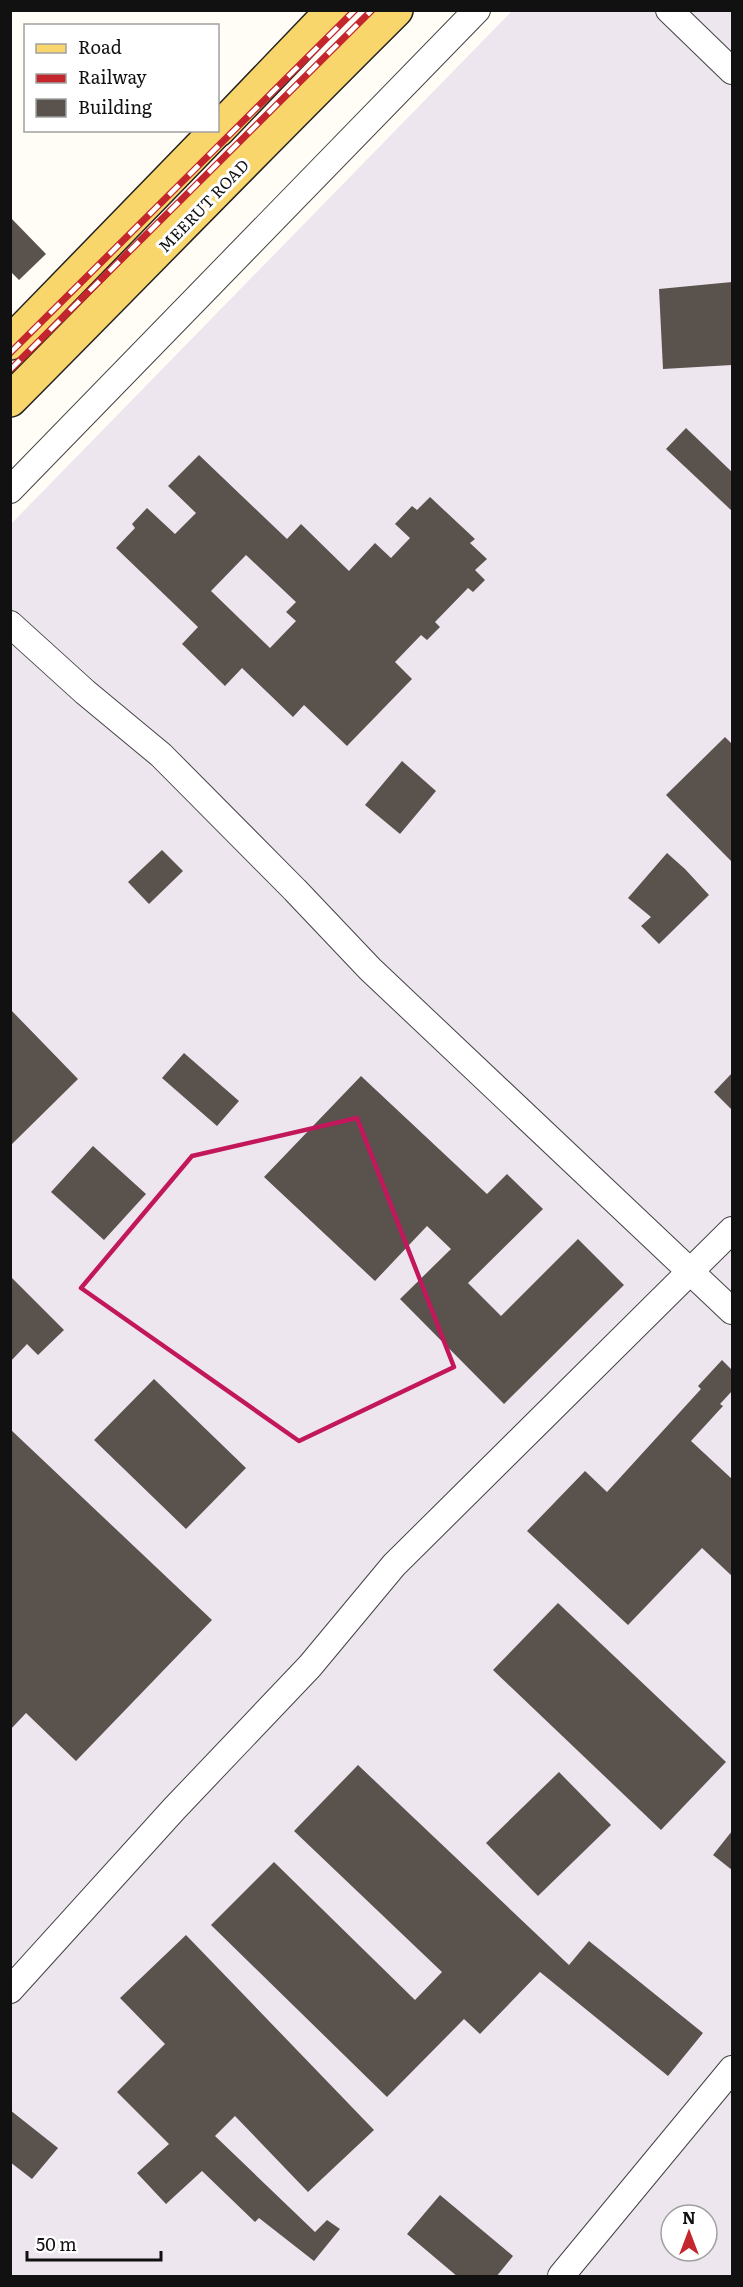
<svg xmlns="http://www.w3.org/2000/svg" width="743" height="2287" viewBox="0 0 743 2287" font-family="Literata,serif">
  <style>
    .industrial { fill: #eee6ef; fill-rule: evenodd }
    .building { fill: #5a524d; fill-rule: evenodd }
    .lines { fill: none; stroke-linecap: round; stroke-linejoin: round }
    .tertiary-casing { stroke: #444; stroke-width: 28 }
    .primary-casing { stroke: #222; stroke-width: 36 }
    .tertiary { stroke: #fff; stroke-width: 26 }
    .primary { stroke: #f9d66b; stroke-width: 33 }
    .rail-casing { stroke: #c4262e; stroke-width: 7 }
    .rail { stroke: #fff; stroke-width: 4.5; stroke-dasharray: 14; stroke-linecap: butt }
    .marked { fill: none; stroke: #c2185b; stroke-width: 4.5; stroke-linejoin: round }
    .labels { text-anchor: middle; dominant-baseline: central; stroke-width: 6; stroke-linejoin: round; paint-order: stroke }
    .street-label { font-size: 16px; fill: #111; stroke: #fff }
  </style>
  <rect width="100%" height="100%" fill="#fffdf5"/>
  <path class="industrial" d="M512 11H732V2276H11L10 525ZM671 2215H707V2251H671Z"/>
  <g class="building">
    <path d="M10 217 46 254 19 280 10 271Z"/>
    <path d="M732 282V365L663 369 659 289Z"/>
    <path d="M686 428 732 472V511L666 449Z"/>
    <path d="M199 455 287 539 301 524 349 571 375 543 391 558 410 538 395 524 412 506 417 510 430 497 475 539 470 543 487 559 475 570 485 580 473 592 468 588 435 622 440 627 427 640 421 635 395 662 412 679 347 746 304 705 293 717 242 668 225 686 182 644 198 627 116 548 135 528 132 524 147 508 175 534 196 513 168 486ZM246 555 296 602 286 612 296 621 270 648 211 591Z"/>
    <path d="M725 737 732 744V862L666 795Z"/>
    <path d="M402 761 436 791 400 834 365 805Z"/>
    <path d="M162 850 183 871 149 904 128 882Z"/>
    <path d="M667 853 685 869 709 895 659 944 641 926 651 917 628 898Z"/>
    <path d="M10 1009 78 1079 10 1146Z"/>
    <path d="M184 1053 239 1101 217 1126 162 1078Z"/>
    <path d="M732 1073V1110L714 1092Z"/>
    <path d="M361 1076 487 1194 507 1174 543 1209 468 1283 501 1316 578 1239 624 1285 504 1404 400 1299 451 1249 427 1226 375 1281 264 1177Z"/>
    <path d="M93 1146 146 1194 104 1240 51 1192Z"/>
    <path d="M10 1276 64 1330 38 1355 27 1344 10 1362Z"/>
    <path d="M722 1360 732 1370V1391L720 1404 723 1406 691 1441 732 1479V1576L702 1548 628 1625 527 1531 585 1471 607 1492 701 1389 698 1386Z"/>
    <path d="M154 1379 246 1468 186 1529 94 1440Z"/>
    <path d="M10 1429 212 1620 76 1761 26 1713 10 1730Z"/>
    <path d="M558 1603 726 1762 661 1830 493 1670Z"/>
    <path d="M358 1765 569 1965 589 1941 703 2033 668 2076 540 1972 480 2034 464 2019 387 2097 211 1925 274 1862 415 2000 442 1972 294 1831Z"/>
    <path d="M559 1772 611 1825 538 1896 486 1843Z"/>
    <path d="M732 1831V1870L713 1855Z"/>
    <path d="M186 1935 374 2130 308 2192 235 2116 215 2136 315 2232 327 2220 340 2229 314 2261 259 2218 255 2222 202 2171 166 2204 137 2173 169 2144 117 2092 165 2044 120 1998Z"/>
    <path d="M10 2110 58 2148 32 2179 10 2162Z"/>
    <path d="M440 2195 513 2256 496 2277H458L407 2234Z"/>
  </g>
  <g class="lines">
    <defs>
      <g id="tertiary">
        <path d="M669 10 732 71"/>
        <path d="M10 490 477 10"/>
        <path d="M10 624 85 692 161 755 295 890 370 969 732 1311"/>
        <path d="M10 1990 174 1809 310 1666 394 1565 732 1230"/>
        <path d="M561 2276 732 2069"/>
      </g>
      <g id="primary">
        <path d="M218 130 333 10"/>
        <path d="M10 343 217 130"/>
        <path d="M10 400C139 270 266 139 396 10"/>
      </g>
    </defs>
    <use href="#tertiary" class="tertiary-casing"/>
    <use href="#primary" class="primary-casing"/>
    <use href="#tertiary" class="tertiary"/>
    <use href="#primary" class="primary"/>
    <defs>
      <g id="rail">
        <path d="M10 353 355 10"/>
        <path d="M10 370 372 10"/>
      </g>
    </defs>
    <use href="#rail" class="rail-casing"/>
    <use href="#rail" class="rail"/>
  </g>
  <path class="marked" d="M357 1118 454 1367 299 1441 81 1288 192 1156Z"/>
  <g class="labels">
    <g class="street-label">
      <text transform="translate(203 205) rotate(-46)">MEERUT ROAD</text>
    </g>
  </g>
  <rect width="743" height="2287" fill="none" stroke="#111111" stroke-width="24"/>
  <rect x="24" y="24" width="195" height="108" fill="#ffffff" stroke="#a0a0a0" stroke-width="1.5"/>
  <rect x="36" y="44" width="30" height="9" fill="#f9d66b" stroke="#a0a0a0" stroke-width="1.5"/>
  <text x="78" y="54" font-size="18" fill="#111111">Road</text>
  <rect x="36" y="74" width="30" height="9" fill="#c4262e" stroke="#a0a0a0" stroke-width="1.5"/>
  <text x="78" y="84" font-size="18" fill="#111111">Railway</text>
  <rect x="36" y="99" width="30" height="18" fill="#5a524d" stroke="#a0a0a0" stroke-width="1.5"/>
  <text x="78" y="114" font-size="18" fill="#111111">Building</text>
  <g transform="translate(689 2233)"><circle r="28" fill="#ffffff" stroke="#a0a0a0" stroke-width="1.5"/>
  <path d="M0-4.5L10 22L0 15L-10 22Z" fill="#c4262e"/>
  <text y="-9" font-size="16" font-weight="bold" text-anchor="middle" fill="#111111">N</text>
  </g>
  <path d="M27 2251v9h134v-9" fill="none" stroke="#111111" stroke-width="3"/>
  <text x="36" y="2251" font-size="18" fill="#111111" stroke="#ffffff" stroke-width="4.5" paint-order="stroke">50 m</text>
</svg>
